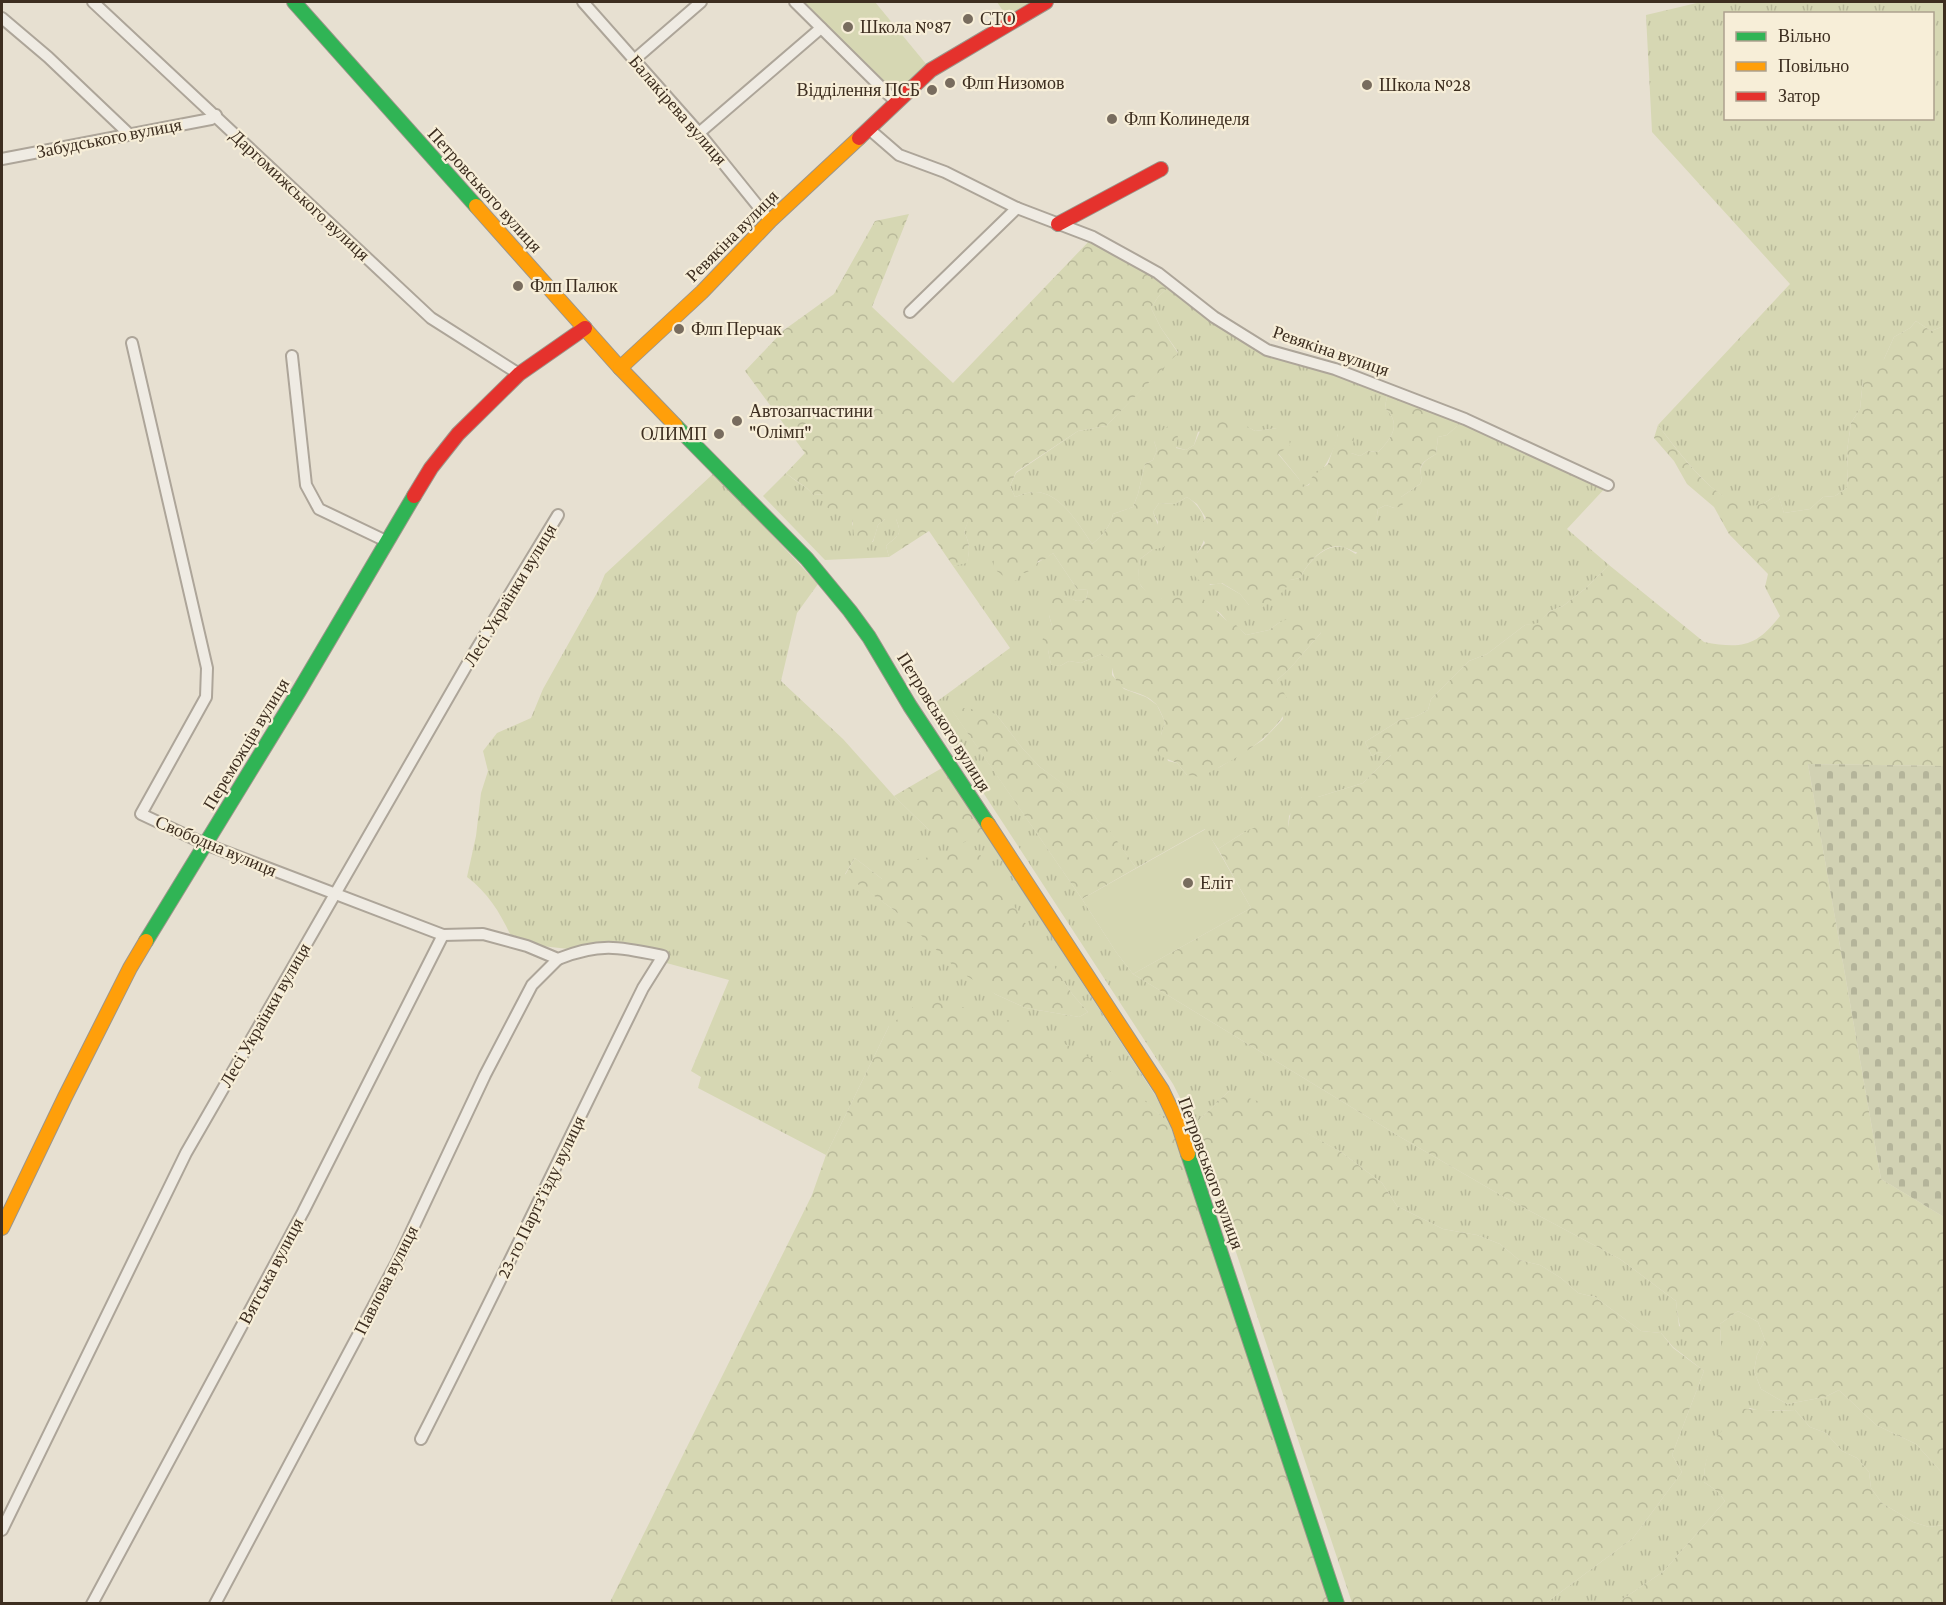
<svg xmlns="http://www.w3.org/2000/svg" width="1946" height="1605" viewBox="0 0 1946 1605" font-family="'Crimson Pro',serif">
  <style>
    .grass { fill: url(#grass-tufts); fill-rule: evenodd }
    .forest { fill: url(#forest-crowns) }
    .cemetery { fill: url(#cemetery-stones) }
    .green { fill: #d6d7b3 }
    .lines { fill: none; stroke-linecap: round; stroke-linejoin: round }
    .street-casing { stroke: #ada599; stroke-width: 14 }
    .fast-casing { stroke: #9c958a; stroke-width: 16 }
    .slow-casing { stroke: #9c958a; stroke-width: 16 }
    .jam-casing { stroke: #9c958a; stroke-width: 16 }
    .street { stroke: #efebe3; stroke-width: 10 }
    .fast { stroke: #30b455; stroke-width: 14 }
    .slow { stroke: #ff9f0a; stroke-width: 14 }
    .jam { stroke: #e5322d; stroke-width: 14 }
    .poi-dot { fill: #786c5e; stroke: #f7eed8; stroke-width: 2 }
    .labels { text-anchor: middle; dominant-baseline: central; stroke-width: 4.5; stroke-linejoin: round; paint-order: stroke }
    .poi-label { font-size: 18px; fill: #3d2e20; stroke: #f7eed8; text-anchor: start }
    .street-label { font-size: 18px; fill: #3d2e20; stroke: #f7eed8 }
  </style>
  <defs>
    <pattern id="grass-tufts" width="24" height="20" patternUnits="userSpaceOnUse" patternTransform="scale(1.5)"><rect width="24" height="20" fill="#d6d7b3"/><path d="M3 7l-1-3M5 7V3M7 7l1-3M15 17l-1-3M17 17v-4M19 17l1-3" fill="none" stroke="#b9b99a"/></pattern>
    <pattern id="forest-crowns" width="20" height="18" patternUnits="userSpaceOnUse" patternTransform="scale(1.5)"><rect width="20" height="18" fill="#d6d7b3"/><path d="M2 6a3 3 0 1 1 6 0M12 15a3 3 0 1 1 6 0" fill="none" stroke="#b9b99a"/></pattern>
    <pattern id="cemetery-stones" width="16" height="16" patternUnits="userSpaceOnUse" patternTransform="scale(1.5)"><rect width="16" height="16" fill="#d1d1b3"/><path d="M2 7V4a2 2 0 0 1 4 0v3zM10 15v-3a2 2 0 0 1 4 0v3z" fill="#b4b49a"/></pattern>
  </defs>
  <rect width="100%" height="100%" fill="#e7e0d1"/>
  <g class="grass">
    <path d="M1701 2H1944V326L1931 331 1916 321 1910 328 1894 337 1884 359 1863 380 1860 409 1851 423 1847 451 1848 468 1847 488 1835 496 1823 497 1810 509 1784 513 1778 495C1771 498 1764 504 1757 506 1724 516 1676 448 1658 425L1790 284 1652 132 1646 15ZM1726 14H1932V118H1726Z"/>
    <path d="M1172 284 1267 350 1380 386 1387 395 1385 408C1402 424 1392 438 1378 452L1368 451 1360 456 1351 453 1338 434C1335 451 1319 483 1301 488L1299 479 1278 453 1277 428 1255 431C1238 419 1217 428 1198 432L1194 445 1186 450 1154 441 1157 450 1153 460 1145 464 1138 494 1133 507 1113 514C1110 527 1103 535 1092 544 1079 525 1060 491 1034 492 1028 492 1021 495 1015 497L1010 486 1016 473 1078 431 1106 426 1178 352 1161 328 1151 308 1158 297Z"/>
    <path d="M1465 419 1608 485 1567 529 1609 565 1586 588 1563 606 1550 611 1538 624 1525 625 1487 654 1469 661 1431 699 1428 710 1415 717 1400 720 1365 742 1372 756 1379 752 1392 754 1363 783 1318 797H1302L1289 816 1288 827 1243 833 1218 849 1205 829 1136 868 1108 829 1098 821 1084 800 1040 767 1023 749 996 714 952 710 1082 899 1116 952 1133 974 1402 1138 1504 1197 1620 1259 1676 1301 1679 1326 1721 1347 1720 1324 1738 1311 1758 1322 1765 1340 1757 1355 1754 1371 1761 1389 1787 1404 1825 1397 1839 1390 1876 1425 1916 1444 1944 1475V1525L1929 1527 1913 1522 1882 1503 1871 1488 1869 1472 1857 1458 1842 1451 1826 1433 1810 1427 1795 1410 1760 1411 1750 1408C1723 1430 1704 1444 1704 1482L1717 1491 1725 1501 1664 1571 1617 1603H1546L1633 1538 1682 1472 1672 1455 1704 1371 1673 1347 1661 1333 1641 1331 1595 1297 1578 1293 1561 1278 1540 1265 1519 1260 1500 1244 1477 1235 1443 1229 1397 1206 1382 1183 1341 1152 1229 1091 1194 1125 1173 1084 928 708 1010 648 953 566 967 562C970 550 970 543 964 532L968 521 979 527 992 545 996 555 1019 572C1031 565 1043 561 1053 553L1077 589 1088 590 1086 600 1077 601 1065 596 1049 615 1052 626 1048 650 1051 664 1060 666 1069 661 1081 663 1101 654 1112 659V675L1124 689 1146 697 1157 705 1165 722 1161 735 1168 761 1177 763 1187 775 1220 767 1263 740 1283 719 1282 691 1277 680C1294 666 1306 649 1321 633L1280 622 1269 630 1246 635C1240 629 1235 625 1227 621 1224 618 1221 613 1217 611 1198 602 1143 606 1138 578 1138 572 1139 565 1140 559L1152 550 1158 522 1153 512 1159 503 1175 504 1187 497C1207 510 1212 533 1197 553L1210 585 1221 583 1240 594 1249 605 1290 580 1300 578C1307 564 1323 544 1342 547 1346 547 1352 552 1356 554L1376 522 1378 509 1386 505 1394 508 1401 497 1420 484 1422 480C1418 465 1423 462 1436 454L1438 437 1447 435Z"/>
    <path d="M714 473 818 584 797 613 781 681 843 739 894 796 929 830H983L1155 1095 1170 1124 1112 1073 889 1026 826 1155 698 1088 701 1077 691 1071 729 980 648 958 542 946 510 934C499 911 488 893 467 877L476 836 481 793 488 771 483 751 497 733 531 718 543 689 598 591 605 574ZM855 858 882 879 1028 929 1073 995 1088 1012 1079 1017 1026 1008 995 994 894 910 845 874Z"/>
    <path d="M786 473C795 482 806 485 813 495L824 494 854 516 852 524 855 530V541L873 542 878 525 885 519H896C903 536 898 535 886 546L889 557 825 560 763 496Z"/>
  </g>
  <g class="forest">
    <path d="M909 214 872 307 953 383 1093 237 1172 284 1158 297 1151 308 1161 328 1178 353 1106 426 1078 431 1016 472 1010 486 1015 497C1021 495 1028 492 1034 492 1060 491 1079 525 1092 544 1103 535 1110 527 1113 514L1133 507 1138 494 1145 464 1153 460 1157 450 1154 441 1159 433 1172 423 1178 437 1176 448 1186 450 1194 445 1203 424 1223 417 1233 424 1240 422 1255 431 1277 428 1289 437 1290 445 1278 454 1299 479 1302 487 1309 485 1312 477 1328 464 1338 434 1344 428 1350 429 1354 439 1351 453 1360 456 1368 451 1378 452C1392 438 1402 424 1385 408L1387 395 1380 386 1465 419 1447 435 1438 437 1436 454C1422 463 1418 463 1422 480L1420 484 1401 497 1403 506 1394 508 1386 505 1378 509 1376 522 1381 528 1375 542 1366 552C1353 554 1354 550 1343 547 1324 542 1307 564 1300 578L1290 580 1285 590 1259 610 1249 605 1240 594 1222 583C1207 586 1200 584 1192 572L1197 553 1205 543 1198 528 1206 518 1197 504 1187 497 1175 504 1159 503 1153 512 1162 536 1164 547 1152 550 1140 559 1138 577 1141 586 1145 590 1163 599 1191 595 1201 597 1226 620 1236 625 1246 635 1269 630 1280 622 1296 616 1321 633C1306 649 1294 666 1277 680L1290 704C1274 739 1235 759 1201 777L1187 775 1177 763 1160 756 1154 743 1161 735 1165 722C1162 716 1160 709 1156 704 1137 684 1114 701 1111 659L1101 654 1081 663 1069 661 1060 666 1051 665 1048 650 1042 644 1044 631 1052 626 1049 615 1040 601 1066 596 1077 601 1086 600 1088 590 1077 589 1053 553 1044 560 1038 561 1035 568 1025 573 1019 572 1017 580 1011 582 993 568C995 555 995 548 986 539L976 542 978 527 968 522 964 532C970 543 970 550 967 563L953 566 929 531 889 557 886 546C898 535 903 536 896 519H885L878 525C874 539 872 552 855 550 856 538 851 526 853 516L846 512C837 515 831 510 824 505V494L813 495C806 485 796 482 786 473L805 453 745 371 784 330 834 294 875 221Z"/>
    <path d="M1916 321 1931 331 1944 326V766L1808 764 1881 1179 1944 1217V1475L1916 1444 1876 1425 1839 1390 1825 1397 1787 1404 1761 1389 1754 1371 1757 1355 1765 1340 1758 1322 1738 1311 1720 1324 1721 1347 1711 1357C1682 1339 1680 1336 1676 1301L1620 1259 1504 1197 1402 1138 1133 974 1251 908 1218 849 1243 833 1258 826 1288 827 1292 805 1302 797H1318L1363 783 1391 755 1379 752 1372 756 1365 742 1400 720 1415 717 1428 710 1431 699 1469 661 1487 654 1525 625 1538 623 1550 611 1563 606 1586 588 1609 565 1704 642C1741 649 1756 647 1780 616L1765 587 1768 574 1729 534 1714 507 1687 484 1674 461 1654 438 1658 425C1679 452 1717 507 1753 506 1761 506 1771 499 1778 494L1784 513 1810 509 1823 497 1835 496 1847 488 1848 468 1847 451 1851 423 1860 409 1863 380 1868 364 1884 359 1894 337 1910 328Z"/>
    <path d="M966 708 996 714 1023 749 1040 767 1085 800 1098 821 1108 828 1136 868 1082 899 951 709Z"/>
    <path d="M942 768 983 830 963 843 929 830 894 796Z"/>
    <path d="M977 850 1073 995 1088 1012 1079 1017 1026 1008 995 994 959 971 894 910 845 875 855 858 882 879 898 862Z"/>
    <path d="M922 1000C983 1007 1061 1035 1111 1072 1132 1087 1150 1107 1170 1124L1330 1603 609 1604 812 1195 826 1155 889 1026Z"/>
    <path d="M1229 1091 1260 1102 1300 1129 1341 1152 1382 1183 1397 1206 1443 1229 1477 1235 1500 1244 1519 1260 1540 1265 1561 1278 1578 1293 1595 1297 1641 1331 1661 1333 1673 1348 1704 1371 1672 1455 1682 1472 1633 1538 1546 1603H1352L1194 1125Z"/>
    <path d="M1735 1408 1774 1411 1795 1410 1810 1427 1826 1433 1842 1451 1857 1458 1869 1472 1871 1488 1882 1503 1913 1522 1929 1527 1944 1525V1603H1617L1664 1571 1725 1501 1717 1491 1704 1482C1704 1468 1706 1455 1713 1443 1720 1431 1725 1431 1726 1417Z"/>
  </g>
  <path class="cemetery" d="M1808 764 1944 766V1217L1881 1179Z"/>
  <g class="green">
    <path d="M795 2H875L931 70 896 102Z"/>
    <path d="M997 2H1046L1011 23Z"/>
    <path d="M1206 829 1251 908 1133 974 1116 952 1082 899Z"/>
  </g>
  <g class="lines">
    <defs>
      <g id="street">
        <path d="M93 2 431 318 519 374"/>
        <path d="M583 2 699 133 770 221"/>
        <path d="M795 2 896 102"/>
        <path d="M2 18 48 57 129 134"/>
        <path d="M634 60 701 2"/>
        <path d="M869 129 899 155 945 172 1017 208 1093 237 1158 273 1214 317 1267 350 1335 369 1465 419 1608 485"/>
        <path d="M699 133 821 28"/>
        <path d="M2 159 211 119 216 115"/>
        <path d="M910 312 1017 208"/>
        <path d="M132 343 207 668 206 697 141 814 205 844 443 935 483 934 527 946 558 959C600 942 620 947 663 956L643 988C569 1138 497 1290 421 1439"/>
        <path d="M292 356 306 485 319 509 386 541"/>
        <path d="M2 1530 186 1153 468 663 558 515"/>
        <path d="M92 1604 303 1212 443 935"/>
        <path d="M215 1604 398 1260 485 1075 532 985 558 959"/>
      </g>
      <g id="fast">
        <path d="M294 2 476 206"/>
        <path d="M676 426 807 559 850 611 869 637 910 706 988 824"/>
        <path d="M146 941 299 691 414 496"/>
        <path d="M1188 1154 1337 1604"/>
      </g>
      <g id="slow">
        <path d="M476 206 620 368 676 426"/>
        <path d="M620 368 702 292 770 221 859 138"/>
        <path d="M988 824 1162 1090 1179 1126 1188 1154"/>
        <path d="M2 1228 65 1097 130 968 146 941"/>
      </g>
      <g id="jam">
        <path d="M859 138 931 70 1046 2"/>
        <path d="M1058 224 1161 169"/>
        <path d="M414 496 431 468 458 434 519 374 585 328"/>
      </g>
    </defs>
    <use href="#street" class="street-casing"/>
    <use href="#fast" class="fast-casing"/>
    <use href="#slow" class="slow-casing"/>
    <use href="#jam" class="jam-casing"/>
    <use href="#street" class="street"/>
    <use href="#fast" class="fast"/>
    <use href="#slow" class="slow"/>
    <use href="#jam" class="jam"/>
  </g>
  <g class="poi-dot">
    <circle cx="968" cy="19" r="6"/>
    <circle cx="848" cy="27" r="6"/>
    <circle cx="950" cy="83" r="6"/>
    <circle cx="1367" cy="85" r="6"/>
    <circle cx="932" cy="90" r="6"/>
    <circle cx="1112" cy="119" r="6"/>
    <circle cx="518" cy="286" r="6"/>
    <circle cx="679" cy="329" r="6"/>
    <circle cx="737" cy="421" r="6"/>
    <circle cx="719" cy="434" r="6"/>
    <circle cx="1188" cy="883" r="6"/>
  </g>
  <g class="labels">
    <g class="poi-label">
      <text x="980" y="19">СТО</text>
      <text x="860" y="27">Школа №87</text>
      <text x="962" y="83">Флп Низомов</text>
      <text x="1379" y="85">Школа №28</text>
      <text x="920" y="90" text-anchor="end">Відділення ПСБ</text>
      <text x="1124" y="119">Флп Колинеделя</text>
      <text x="530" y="286">Флп Палюк</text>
      <text x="691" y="329">Флп Перчак</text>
      <text x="749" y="411">Автозапчастини<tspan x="749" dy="21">"Олімп"</tspan></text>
      <text x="707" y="434" text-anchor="end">ОЛИМП</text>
      <text x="1200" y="883">Еліт</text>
    </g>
    <g class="street-label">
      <text transform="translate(678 110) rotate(49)">Балакірева вулиця</text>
      <text transform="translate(109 138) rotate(-11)">Забудського вулиця</text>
      <text transform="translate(485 190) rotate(48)">Петровського вулиця</text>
      <text transform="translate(300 195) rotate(43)">Даргомижського вулиця</text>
      <text transform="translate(732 236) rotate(-45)">Ревякіна вулиця</text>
      <text transform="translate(1331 351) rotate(19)">Ревякіна вулиця</text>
      <text transform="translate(510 595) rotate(-59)">Лесі Українки вулиця</text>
      <text transform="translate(944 722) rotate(58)">Петровського вулиця</text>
      <text transform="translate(246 744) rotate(-59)">Переможців вулиця</text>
      <text transform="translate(216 846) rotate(23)">Свободна вулиця</text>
      <text transform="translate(265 1015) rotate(-60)">Лесі Українки вулиця</text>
      <text transform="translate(1211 1173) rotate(70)">Петровського вулиця</text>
      <text transform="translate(541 1197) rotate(-64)">23-го Партз’їзду вулиця</text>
      <text transform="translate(271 1271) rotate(-62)">Вятська вулиця</text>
      <text transform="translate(386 1280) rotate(-63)">Павлова вулиця</text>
    </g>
  </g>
  <rect width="1946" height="1605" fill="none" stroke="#3d2e20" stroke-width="6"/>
  <rect x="1724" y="12" width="210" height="108" fill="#f7eed8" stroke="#ada18e" stroke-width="1.5"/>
  <rect x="1736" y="32" width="30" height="9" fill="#30b455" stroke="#ada18e" stroke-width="1.5"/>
  <text x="1778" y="42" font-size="18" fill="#3d2e20">Вільно</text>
  <rect x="1736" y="62" width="30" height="9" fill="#ff9f0a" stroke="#ada18e" stroke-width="1.5"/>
  <text x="1778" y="72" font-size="18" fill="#3d2e20">Повільно</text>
  <rect x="1736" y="92" width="30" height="9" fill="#e5322d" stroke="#ada18e" stroke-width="1.5"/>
  <text x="1778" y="102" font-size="18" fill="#3d2e20">Затор</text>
</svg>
